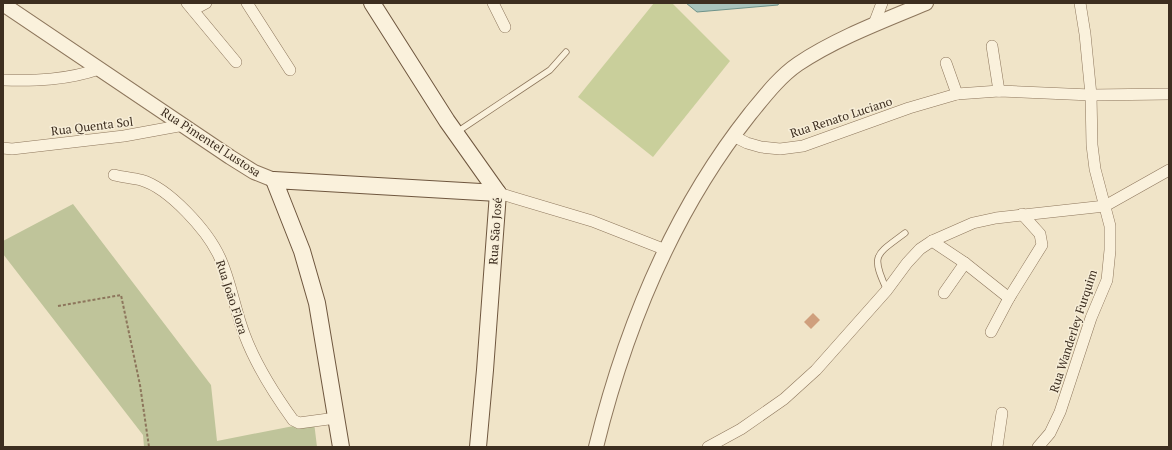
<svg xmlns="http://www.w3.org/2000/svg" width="1172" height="450" viewBox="0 0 1172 450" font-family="'PT Serif',serif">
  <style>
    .green { fill: #c9cf9b }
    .cemetery { fill: #bfc49a }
    .water { fill: #a9c4bc; stroke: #6f938a }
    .building { fill: #cf9f7d }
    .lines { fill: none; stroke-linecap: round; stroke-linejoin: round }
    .service-casing { stroke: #8d765c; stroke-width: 7 }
    .minor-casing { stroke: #8d765c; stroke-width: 12 }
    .tertiary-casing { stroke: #8d765c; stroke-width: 16 }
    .secondary-casing { stroke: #6f573f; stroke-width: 18 }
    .path { stroke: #8d765c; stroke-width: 2; stroke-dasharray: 3 2; stroke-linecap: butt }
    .service { stroke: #faf1dc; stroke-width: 5.5 }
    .minor { stroke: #faf1dc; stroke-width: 11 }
    .tertiary { stroke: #faf1dc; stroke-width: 14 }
    .secondary { stroke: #faf1dc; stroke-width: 16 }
    .labels { text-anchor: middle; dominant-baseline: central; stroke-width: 3; stroke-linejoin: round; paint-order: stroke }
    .street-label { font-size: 12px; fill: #3d2e20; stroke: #f7eed8 }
  </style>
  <rect width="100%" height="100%" fill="#f0e4c8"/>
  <path class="green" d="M654 3H672L730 61 653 157 578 97Z"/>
  <path class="cemetery" d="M73 204 211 385 217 441 314 422 317 447H144L143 435 3 254V241Z"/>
  <path class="water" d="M686 3H779L778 5 697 12Z"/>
  <path class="building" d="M813 313 820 320 811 329 804 322Z"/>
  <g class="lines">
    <defs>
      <g id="service">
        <path d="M457 132 550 70 566 52"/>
        <path d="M887 290C870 254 876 255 905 233"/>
      </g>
      <g id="minor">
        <path d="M187 3 236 62"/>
        <path d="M247 3 290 70"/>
        <path d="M493 3 505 27"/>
        <path d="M193 10 206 3"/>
        <path d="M874 24 882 3"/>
        <path d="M992 46 999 91"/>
        <path d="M946 63 957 94"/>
        <path d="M3 80C36 81 67 80 99 69"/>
        <path d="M733 136 747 143 761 147 780 149 803 146 909 108 957 94 999 91 1091 95 1169 94"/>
        <path d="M3 148 12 149 124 136 184 125"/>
        <path d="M114 175C122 177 132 178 141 180 169 188 208 231 220 258 231 282 235 311 245 336 256 365 275 395 293 420L299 423 336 418"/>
        <path d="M498 193 592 221 666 250"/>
        <path d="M932 241 965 263 1009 298"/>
        <path d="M944 293 965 263"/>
        <path d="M991 332 1009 298 1042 245 1040 234 1022 214"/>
        <path d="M708 447 741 429 784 399 816 370 887 290 907 263 920 249 932 241 973 223 996 218 1105 206 1169 170"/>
        <path d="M997 447 1002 413"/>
        <path d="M1038 447 1050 433 1060 412 1091 318 1107 280 1110 250V226L1095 169 1092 145 1091 95 1085 34 1080 3"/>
      </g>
      <g id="tertiary">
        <path d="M3 4 230 157 254 172 274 180"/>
        <path d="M596 447C625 329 674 210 750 114 764 97 779 77 798 64 837 38 883 21 926 3"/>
      </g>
      <g id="secondary">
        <path d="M372 3 447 121 498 193 485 370 478 447"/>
        <path d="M341 447 317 303 302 251 274 180 498 193"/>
      </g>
    </defs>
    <use href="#service" class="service-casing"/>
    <use href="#minor" class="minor-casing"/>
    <use href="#tertiary" class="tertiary-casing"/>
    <use href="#secondary" class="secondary-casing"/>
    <path class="path" d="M58 306 121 295 140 385 149 447"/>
    <use href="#service" class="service"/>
    <use href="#minor" class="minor"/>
    <use href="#tertiary" class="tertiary"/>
    <use href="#secondary" class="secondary"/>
  </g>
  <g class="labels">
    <g class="street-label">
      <text transform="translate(841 117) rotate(-18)">Rua Renato Luciano</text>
      <text transform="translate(92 126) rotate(-7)">Rua Quenta Sol</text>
      <text transform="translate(211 142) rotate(33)">Rua Pimentel Lustosa</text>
      <text transform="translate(495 231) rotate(-86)">Rua São José</text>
      <text transform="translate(232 297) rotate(72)">Rua João Flora</text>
      <text transform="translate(1073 331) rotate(-72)">Rua Wanderley Furquim</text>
    </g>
  </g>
  <rect width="1172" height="450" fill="none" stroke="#3d2e20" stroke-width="8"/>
</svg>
